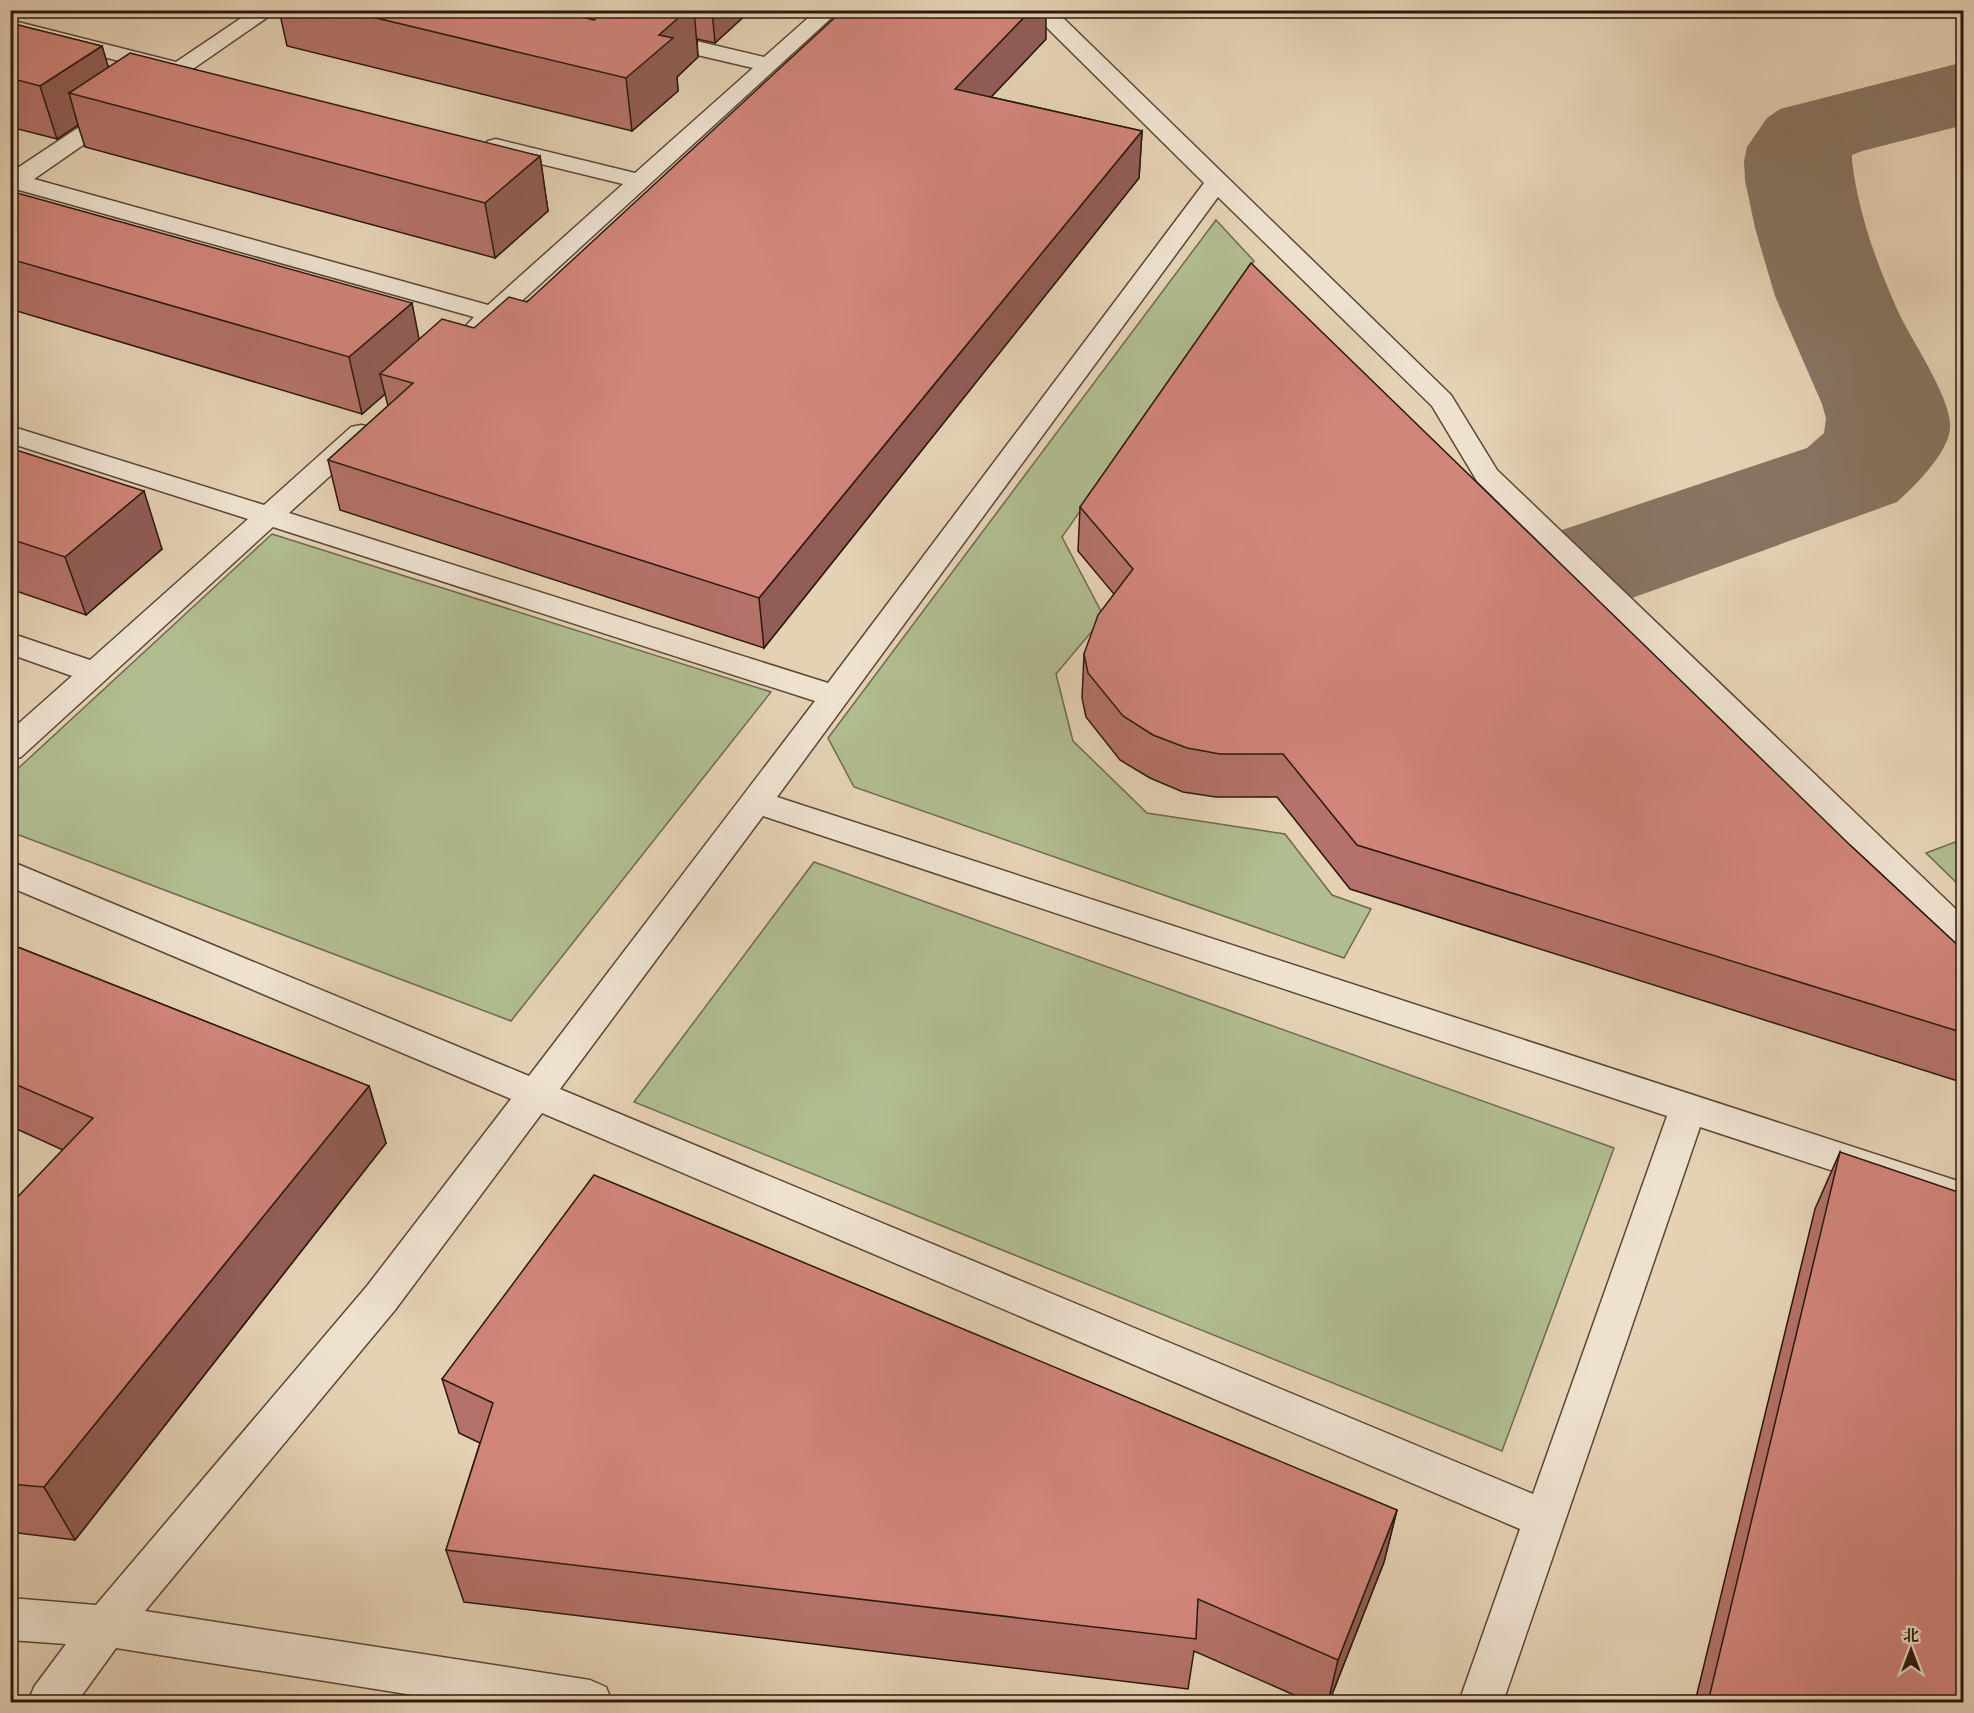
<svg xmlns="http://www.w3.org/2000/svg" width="1974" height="1713" viewBox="0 0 1974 1713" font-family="'Old Standard TT','Noto Serif SC',serif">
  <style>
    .green { fill: #b1bd90; stroke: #6e6a4f; stroke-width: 1.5 }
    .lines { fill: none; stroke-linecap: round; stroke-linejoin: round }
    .taxiway { fill: #887562; fill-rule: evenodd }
    .minor-casing { stroke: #5a4638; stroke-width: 3 }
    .minor { fill: #eee2cf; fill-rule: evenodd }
    .wall { fill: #b4726a; stroke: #2b180e; stroke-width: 1.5 }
    .shaded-wall { fill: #925d56; stroke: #2b180e; stroke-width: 1.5 }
    .building { fill: #d1857b; stroke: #2b180e; stroke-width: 1.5 }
  </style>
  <rect width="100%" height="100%" fill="#e5d2b5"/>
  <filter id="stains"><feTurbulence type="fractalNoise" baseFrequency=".00333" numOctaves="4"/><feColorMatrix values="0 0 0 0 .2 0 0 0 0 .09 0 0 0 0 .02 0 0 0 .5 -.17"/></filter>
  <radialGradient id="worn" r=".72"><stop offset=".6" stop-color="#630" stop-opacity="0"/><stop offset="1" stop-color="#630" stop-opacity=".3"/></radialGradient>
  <g class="green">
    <path d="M1216 220 1254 261 1062 537 1104 617 1056 674 1073 741 1147 813 1285 834 1332 895 1371 909 1344 958 854 787 828 738Z"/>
    <path d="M272 534 771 692 511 1021 11 832V775Z"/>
    <path d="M1963 839V889L1926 853Z"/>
    <path d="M814 862 1614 1148 1502 1451 634 1102Z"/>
  </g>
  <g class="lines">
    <path class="taxiway" d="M1964 62V125L1862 151 1852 155V161C1858 212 1876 262 1897 309 1910 339 1953 399 1950 429 1948 453 1914 487 1897 502L1632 598 1585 610 1538 598 1518 568 1538 538 1807 448 1824 433 1826 418 1822 404 1775 296 1755 228 1745 180 1744 161 1747 147 1767 118 1780 109Z"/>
    <defs>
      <g id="minor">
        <path d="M253 10H278L34 179 488 305 623 184 488 151 484 146 488 141 496 139 635 173 753 68 646 43 643 38 646 33 654 31 764 57 817 10H840L502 319C490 329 484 338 468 333L464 328 474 317 19 190 10 192V173L162 72 10 33V20L176 62Z"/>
        <path d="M1029 10H1055L1451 395 1497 470 1964 917V951L1952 947 1477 481 1432 406 1218 197 777 797 1964 1183V1214L1700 1127 1503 1702H1459L1520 1529 542 1113 395 1310 145 1611 590 1680 606 1687 612 1702H457L116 1648 77 1702H28L34 1687 66 1644 10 1640V1598L96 1605 367 1286 511 1099 10 887V861L529 1076 815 701 273 527 21 757 10 760V731L72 676 10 654V633L90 660 248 519 10 443V426L264 505 351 427 361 425 371 427 375 433 371 439 289 513 828 683 1204 183ZM763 816 1667 1116 1533 1494 560 1089Z"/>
      </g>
    </defs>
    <use href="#minor" class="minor-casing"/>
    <use href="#minor" class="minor"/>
  </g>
  <g class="wall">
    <path d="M279 10H553L594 20 606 10H751L715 43 697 39 698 57 677 77 678 91 632 131 287 46Z"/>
    <path d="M10 23 102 46 108 67 540 156 548 211 495 258 85 147 78 125 57 139 10 127Z"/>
    <path d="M1046 39 991 97 1142 131 1139 178 764 648 340 510 328 460 388 406 385 394 362 414 10 309V191L419 339 474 328Z"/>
    <path d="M10 448 162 549 86 615 10 589Z"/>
    <path d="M1080 507 1851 846 1964 951V1083L1350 889 1277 797H1216L1183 792 1150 778 1120 760 1086 717 1082 698 1084 654 1114 594 1078 551Z"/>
    <path d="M10 944 369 1086 386 1143 75 1540 10 1532V1205L63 1150 10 1126Z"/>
    <path d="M1840 1152 1964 1702H1695L1815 1209Z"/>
    <path d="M442 1379 1397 1510 1384 1562 1329 1702H1310L1194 1651 1188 1689 464 1602 446 1550 480 1443 459 1433Z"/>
  </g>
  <g class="shaded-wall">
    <path d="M687 10H694L698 57 677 77 678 91 632 131 626 78 659 35Z"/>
    <path d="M712 10H751L715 43Z"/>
    <path d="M1031 10H1046V39L955 135V89Z"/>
    <path d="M102 46 118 99 69 93 78 125 57 139 40 86Z"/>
    <path d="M1142 131 1139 178 764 648 759 598Z"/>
    <path d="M540 156 548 211 495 258 485 203Z"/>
    <path d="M412 303 423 359 380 374 385 394 362 414 349 357Z"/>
    <path d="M144 491 162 549 86 615 65 557Z"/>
    <path d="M369 1086 386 1143 75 1540 44 1487Z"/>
    <path d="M1397 1510 1384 1562 1329 1702H1328L1338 1660Z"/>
  </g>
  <g class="building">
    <path d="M343 10H553L594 20 606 10H687L659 35 673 38 626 78Z"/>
    <path d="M843 10H1031L955 89 1142 131 759 598 328 460 413 383 380 374 442 319 474 328 509 297 527 302Z"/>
    <path d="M10 23 102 46 40 86 10 78Z"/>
    <path d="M130 53 540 156 485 203 69 93Z"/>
    <path d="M10 191 412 303 349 357 10 259Z"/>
    <path d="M1251 263 1851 846 1964 951V1033L1357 845 1283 754H1220L1187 748 1153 735 1123 716 1088 673 1084 654 1098 615 1133 569 1080 507Z"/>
    <path d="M10 448 144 491 65 557 10 539Z"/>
    <path d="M10 944 369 1086 44 1487 10 1484V1205L93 1118 10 1082Z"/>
    <path d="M1840 1152 1964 1194V1702H1708Z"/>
    <path d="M594 1175 1397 1510 1338 1660 1198 1599 1196 1639 446 1550 493 1403 442 1379Z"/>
  </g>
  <rect width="1974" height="1713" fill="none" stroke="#e5d2b5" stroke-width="36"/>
  <rect x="12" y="12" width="1950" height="1689" fill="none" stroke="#2b180e" stroke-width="3"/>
  <rect x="18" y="18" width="1938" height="1677" fill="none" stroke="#2b180e" stroke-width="1.5"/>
  <g transform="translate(1911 1650)" stroke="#eee2cf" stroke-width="4.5" paint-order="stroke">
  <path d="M0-4.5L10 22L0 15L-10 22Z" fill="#2b180e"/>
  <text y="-9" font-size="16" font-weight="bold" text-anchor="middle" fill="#2b180e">北</text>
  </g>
  <rect width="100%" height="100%" filter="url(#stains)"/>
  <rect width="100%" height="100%" fill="url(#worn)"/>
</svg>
